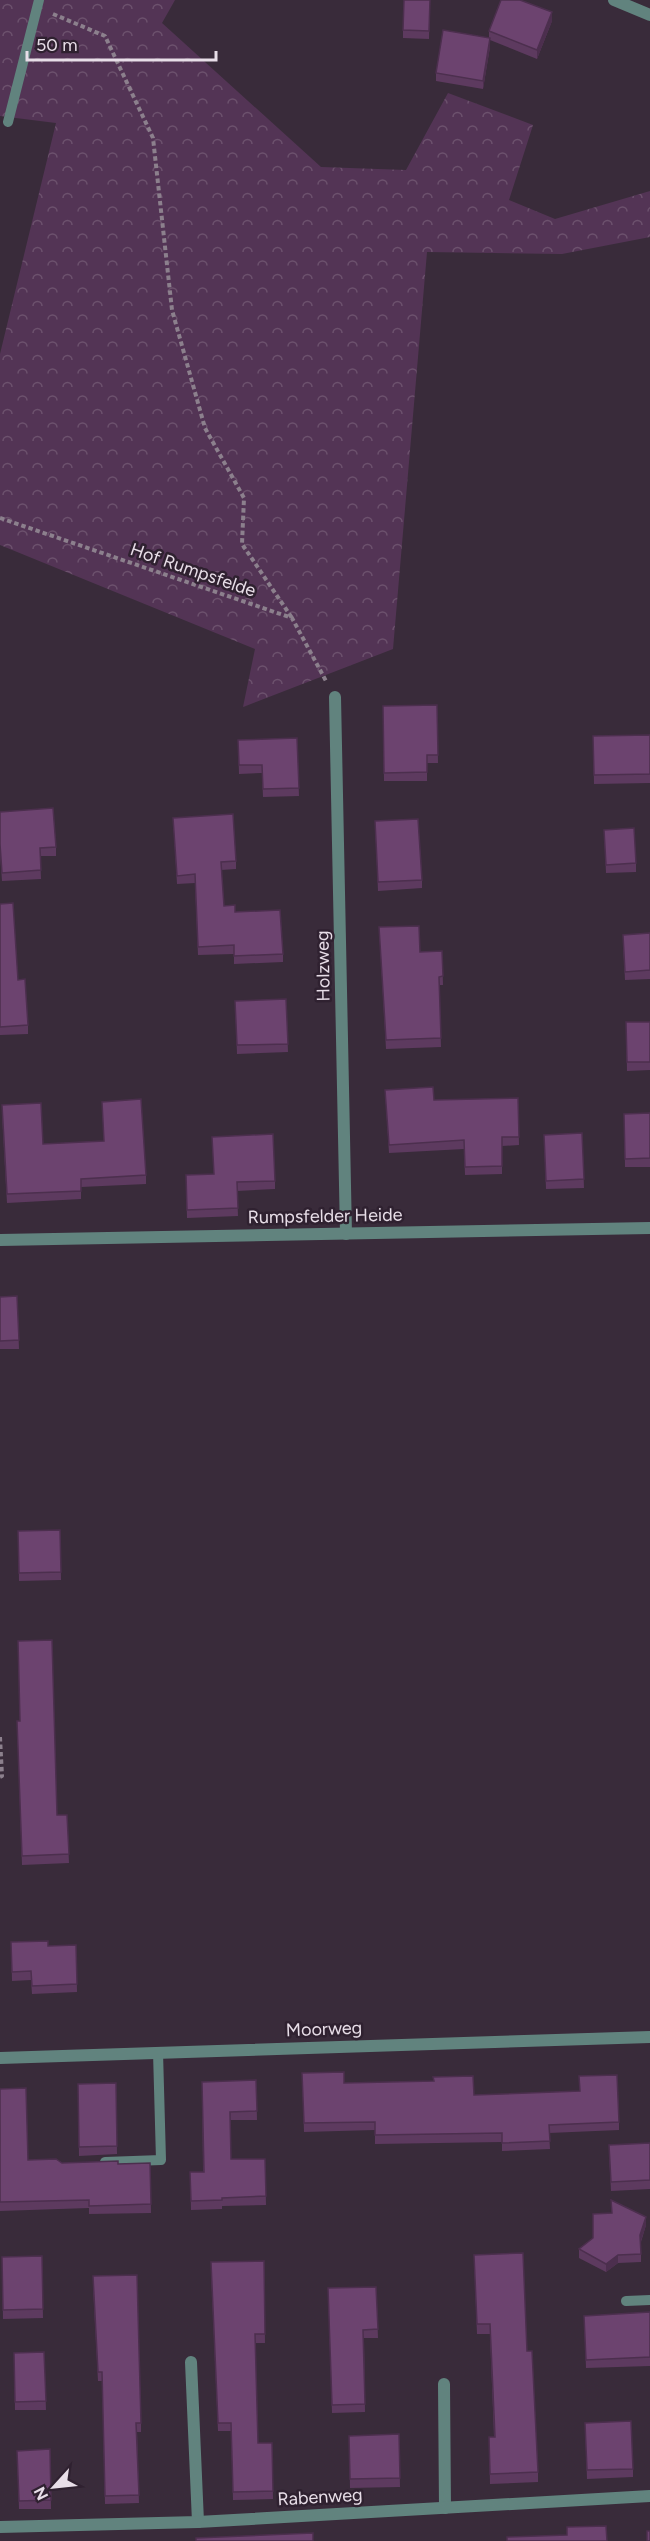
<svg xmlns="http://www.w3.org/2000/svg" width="650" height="2541" viewBox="0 0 650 2541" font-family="Figtree,sans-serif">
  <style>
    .forest { fill: url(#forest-crowns) }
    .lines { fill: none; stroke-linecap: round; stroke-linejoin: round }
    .path { stroke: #8c808d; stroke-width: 4; stroke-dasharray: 4.5 3; stroke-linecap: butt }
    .lane { stroke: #61837e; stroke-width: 10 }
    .street { stroke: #61837e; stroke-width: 12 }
    .wall { fill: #5d3a5f }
    .shaded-wall { fill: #4c2f4e }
    .building { fill: #6c436f; stroke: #4c2f4e; stroke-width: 1.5 }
    .labels { text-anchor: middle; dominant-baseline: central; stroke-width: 5; stroke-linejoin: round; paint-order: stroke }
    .street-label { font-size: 18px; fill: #e8dee8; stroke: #2f2130 }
  </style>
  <defs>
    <pattern id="forest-crowns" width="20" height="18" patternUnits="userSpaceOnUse" patternTransform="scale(1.5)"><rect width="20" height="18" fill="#533455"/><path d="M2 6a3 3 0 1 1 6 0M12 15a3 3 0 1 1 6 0" fill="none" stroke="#6c516d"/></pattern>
  </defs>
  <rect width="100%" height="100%" fill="#392b3a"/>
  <path class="forest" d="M0 0H175L162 23 321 167 406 170 448 93 533 125 509 200 555 219 650 191V237L562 254 427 252 393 649 243 707 255 649 0 545V354L56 123 0 116Z"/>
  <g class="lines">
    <g class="path">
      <path d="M53 14 105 36 153 138 172 310 205 428 244 498 242 544 292 618"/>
      <path d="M0 518 292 618 326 681"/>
      <path d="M0 1737 2 1776 0 1777"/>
    </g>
    <g class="lane">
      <path d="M8 122 39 0"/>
      <path d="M105 2162 161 2160 158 2052"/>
      <path d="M626 2301 650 2300"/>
    </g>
    <g class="street">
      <path d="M614 0 650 15"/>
      <path d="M335 697 346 1234"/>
      <path d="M0 1240 650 1228"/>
      <path d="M0 2058 650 2037"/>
      <path d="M191 2362 198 2522"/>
      <path d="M444 2384 445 2508"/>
      <path d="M0 2527 198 2522 650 2496"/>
    </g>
  </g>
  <g class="wall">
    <path d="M430 0 429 39 403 38V30Z"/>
    <path d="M552 21 537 59 490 40V47L483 89 436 81V73L489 38V31Z"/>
    <path d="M437 705 438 763H427V781H384L383 706Z"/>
    <path d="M650 735V783L594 784 593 736Z"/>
    <path d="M297 738 299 796 263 797 262 773 239 774 238 740Z"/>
    <path d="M0 812 56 847V856H40L41 879 2 881 0 852Z"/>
    <path d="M173 818 236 861V869L221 870 224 906 235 912 283 954V962L234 964V954L198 955 195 883 177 884Z"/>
    <path d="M375 821 422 880V888L378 891Z"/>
    <path d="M604 830 636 863V872L606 873Z"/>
    <path d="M0 904 18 980 28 1025V1034L0 1035Z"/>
    <path d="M379 927 420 952 442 951 443 985H439L441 1047 386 1049Z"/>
    <path d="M650 933V979L625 980 623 943Z"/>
    <path d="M286 999 288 1052 237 1054 235 1001Z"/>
    <path d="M626 1022H650V1070L627 1071Z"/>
    <path d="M385 1090 434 1100 518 1098 519 1145 502 1146V1174L465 1175 464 1149 389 1153Z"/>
    <path d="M102 1102 146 1175V1184L81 1187V1199L7 1203 2 1113 43 1144 104 1141Z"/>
    <path d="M650 1113V1167H625L624 1114Z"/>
    <path d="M582 1133 584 1188 546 1189 544 1135Z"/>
    <path d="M275 1181V1189L237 1191 238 1216 187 1218 186 1183Z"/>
    <path d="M17 1296 19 1349H0V1297Z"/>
    <path d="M60 1530 61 1580 19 1581 18 1531Z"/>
    <path d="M17 1721 57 1815H67L69 1863 22 1865Z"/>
    <path d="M11 1942 48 1946 76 1945 77 1992 32 1994 31 1980 12 1981Z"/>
    <path d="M302 2073 344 2083 474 2095 619 2122V2130L549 2133 550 2149 502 2151V2142L375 2144V2130L304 2132Z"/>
    <path d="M256 2080 257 2120H230L231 2159H265L266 2205 222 2206V2209L191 2210 190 2172H203L202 2082Z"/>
    <path d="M116 2083 117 2154 79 2156 78 2084Z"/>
    <path d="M0 2089 28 2160 62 2163 118 2164 150 2163 151 2213 89 2214V2208L0 2211Z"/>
    <path d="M650 2143V2189L611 2191 609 2154Z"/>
    <path d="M646 2225 641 2242V2262L618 2263 606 2272 579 2258V2249Z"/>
    <path d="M474 2255 527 2351 538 2472V2482L490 2484 489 2437H494L490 2334H477Z"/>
    <path d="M42 2256 43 2318 3 2319 2 2257Z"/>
    <path d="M264 2261 265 2343H255L258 2443H272L273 2499 233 2500 231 2431H218L211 2270Z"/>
    <path d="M93 2285 141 2423V2432H137L139 2503 105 2504 102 2381H98Z"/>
    <path d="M376 2287 378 2338H364L365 2412 332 2413 328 2288Z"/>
    <path d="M650 2312V2366L586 2368 584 2316Z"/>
    <path d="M44 2352 46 2410H15L14 2353Z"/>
    <path d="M585 2423 633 2469V2477L587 2479Z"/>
    <path d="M399 2434 400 2487 350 2488 349 2436Z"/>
    <path d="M50 2449 51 2509H19L17 2451Z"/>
  </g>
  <g class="shaded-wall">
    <path d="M552 12V21L537 59V50Z"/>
    <path d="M490 38V47L483 89V81Z"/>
    <path d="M646 2217V2225L640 2244V2235Z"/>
    <path d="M618 2255V2263L606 2272V2264Z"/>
  </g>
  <g class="building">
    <path d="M404 0H430L429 31 403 30Z"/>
    <path d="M501 0H520L552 12 537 50 489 31Z"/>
    <path d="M443 30 490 38 483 81 436 73Z"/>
    <path d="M437 705 438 755H427V772L384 773 383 706Z"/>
    <path d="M650 735V774L594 775 593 736Z"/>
    <path d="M297 738 299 788 263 789 262 765H239L238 740Z"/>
    <path d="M53 808 56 847 40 848 41 870 2 873 0 844V812Z"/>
    <path d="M233 814 236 861 221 862 224 906 235 905V912L280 910 283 954 234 956V945L198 947 195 874 177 876 173 818Z"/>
    <path d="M418 819 422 880 378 882 375 821Z"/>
    <path d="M634 828 636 863 606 865 604 830Z"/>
    <path d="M13 903 18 980 25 979 28 1025 0 1027V904Z"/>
    <path d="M419 926 420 952 442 951 443 976 439 977 441 1038 386 1040 379 927Z"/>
    <path d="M650 933V970L625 972 623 935Z"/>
    <path d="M286 999 288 1044 237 1045 235 1001Z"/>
    <path d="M626 1022H650V1062H627Z"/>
    <path d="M433 1087 434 1100 518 1098 519 1137H502V1166L465 1167 464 1140 389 1145 385 1090Z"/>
    <path d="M141 1099 146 1175 81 1179V1191L7 1194 2 1105 41 1103 43 1144 104 1141 102 1102Z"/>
    <path d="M650 1113V1158L625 1159 624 1114Z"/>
    <path d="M582 1133 584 1179 546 1181 544 1135Z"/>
    <path d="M273 1134 275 1181 237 1182 238 1208 187 1210 186 1175 214 1174 212 1137Z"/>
    <path d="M17 1296 19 1340 0 1341V1297Z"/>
    <path d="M60 1530 61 1572 19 1573 18 1531Z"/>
    <path d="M52 1640 57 1815H67L69 1854 22 1856 17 1721H20L18 1641Z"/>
    <path d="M48 1941V1946L76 1945 77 1984 32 1986 31 1971 12 1972 11 1942Z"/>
    <path d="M344 2072V2083L434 2081 433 2077 473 2076 474 2095 580 2091 579 2076 617 2075 619 2122 549 2125 550 2141 502 2143V2133L375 2135V2122L304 2123 302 2073Z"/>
    <path d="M256 2080 257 2111 230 2112 231 2159H265L266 2196 222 2198V2200L191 2201 190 2172H204L202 2082Z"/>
    <path d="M116 2083 117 2146 79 2147 78 2084Z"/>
    <path d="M26 2088 28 2160 56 2159 62 2163 118 2161V2164L150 2163 151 2204 89 2206V2200L0 2202V2089Z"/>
    <path d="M650 2143V2180L611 2182 609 2145Z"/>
    <path d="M611 2200 646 2217 640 2235 641 2254 618 2255 606 2264 579 2249 593 2238V2214L612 2213Z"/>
    <path d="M523 2253 527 2351H532L538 2472 490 2474 489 2437H495L490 2324H477L474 2255Z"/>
    <path d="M42 2256 43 2309 3 2310 2 2257Z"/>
    <path d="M264 2261 265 2334H255L258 2443H272L273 2491 233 2492 231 2423H218L211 2262Z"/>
    <path d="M137 2275 141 2423H136L139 2495 105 2496 102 2372H98L93 2276Z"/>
    <path d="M376 2287 378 2329 363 2330 365 2404 332 2405 328 2288Z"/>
    <path d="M650 2312V2357L586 2360 584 2316Z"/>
    <path d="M44 2352 46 2401 15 2402 14 2353Z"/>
    <path d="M631 2421 633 2469 587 2470 585 2423Z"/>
    <path d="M399 2434 400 2478 350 2479 349 2436Z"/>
    <path d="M50 2449 51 2500 19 2501 17 2451Z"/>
    <path d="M606 2526 607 2541H507V2537L567 2535V2527Z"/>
    <rect x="647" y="2531" width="3" height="10"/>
    <path d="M313 2533V2541H196V2538Z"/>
  </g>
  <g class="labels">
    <g class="street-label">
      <text transform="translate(193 570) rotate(19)">Hof Rumpsfelde</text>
      <text transform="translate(323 966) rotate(-91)">Holzweg</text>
      <text transform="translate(325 1216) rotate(-1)">Rumpsfelder Heide</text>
      <text transform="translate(324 2029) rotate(-2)">Moorweg</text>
      <text transform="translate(320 2497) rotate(-3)">Rabenweg</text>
    </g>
  </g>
  <g transform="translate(54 2487) rotate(243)" stroke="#2f2130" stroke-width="4.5" paint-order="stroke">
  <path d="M0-4.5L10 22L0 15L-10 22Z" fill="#e8dee8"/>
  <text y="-9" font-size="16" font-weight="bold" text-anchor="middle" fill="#e8dee8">N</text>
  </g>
  <path d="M27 51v9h189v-9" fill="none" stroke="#e8dee8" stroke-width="3"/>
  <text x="36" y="51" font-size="18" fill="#e8dee8" stroke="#2f2130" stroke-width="4.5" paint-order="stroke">50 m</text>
</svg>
